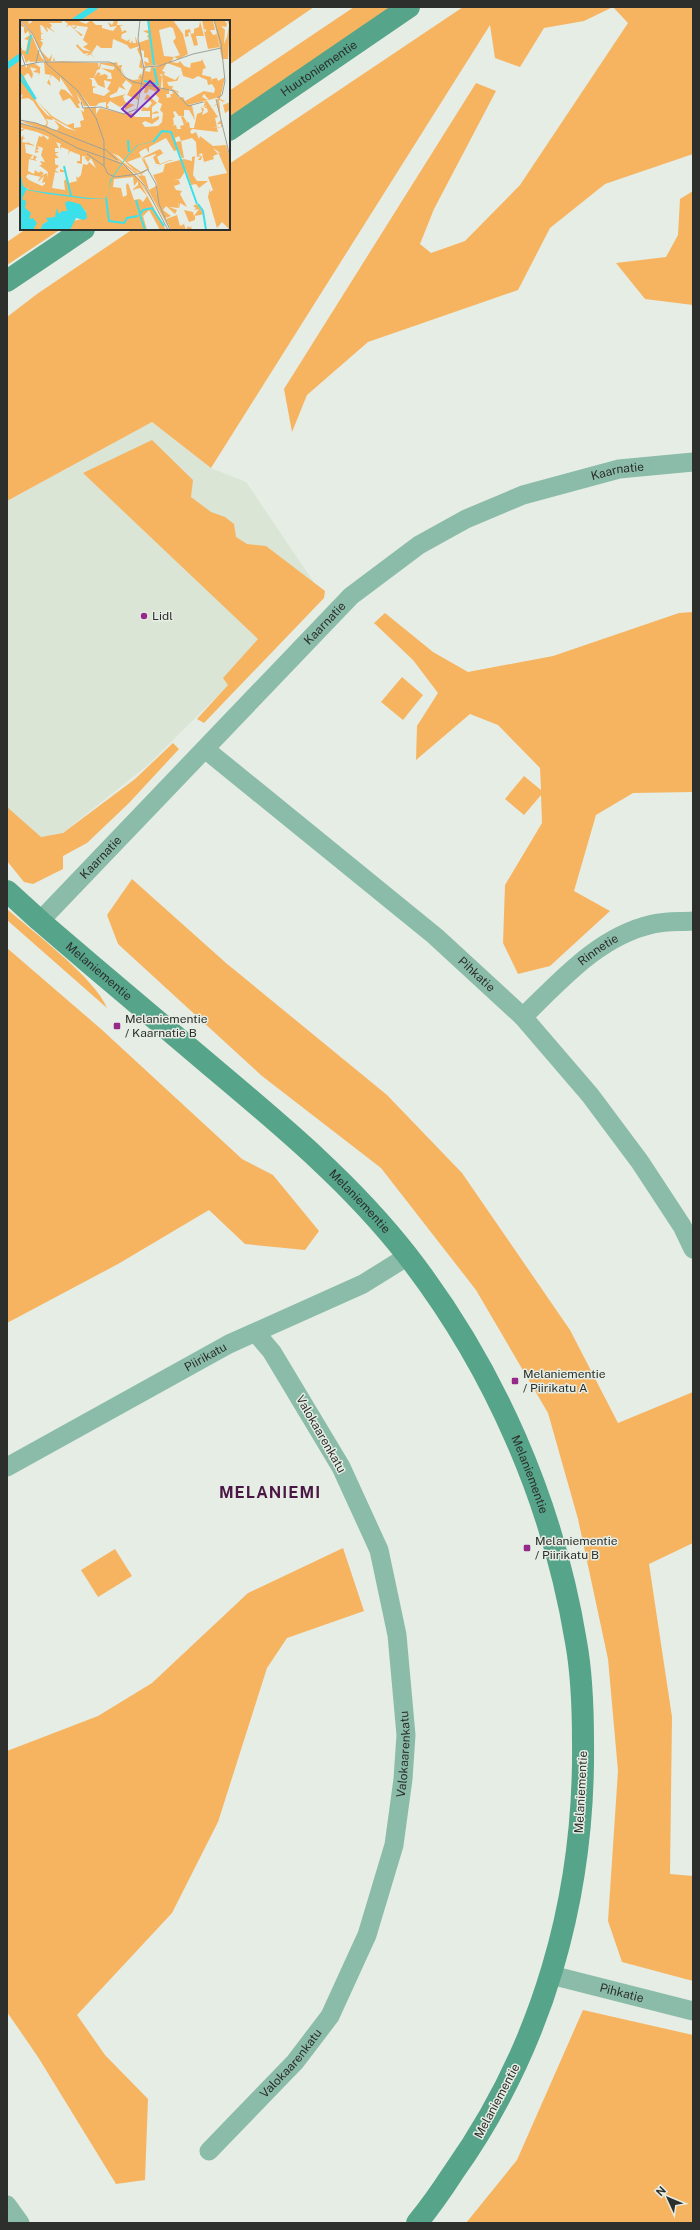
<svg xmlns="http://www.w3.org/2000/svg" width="700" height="2230" viewBox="0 0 700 2230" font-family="'Public Sans',sans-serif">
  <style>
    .built { fill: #dae5d5 }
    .green { fill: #f6b461 }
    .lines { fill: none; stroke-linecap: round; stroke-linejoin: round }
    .stream { stroke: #3be0eb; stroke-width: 6 }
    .minor { stroke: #8bbca9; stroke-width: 19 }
    .secondary { stroke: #56a48a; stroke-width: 22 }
    .poi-dot { fill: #962a8b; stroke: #e6ede4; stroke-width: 1.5 }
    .labels { text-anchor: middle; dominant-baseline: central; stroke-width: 3; stroke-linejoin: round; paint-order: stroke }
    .street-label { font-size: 12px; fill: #2c2f2b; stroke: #e6ede4 }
    .poi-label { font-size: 12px; fill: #2c2f2b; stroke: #e6ede4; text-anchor: start }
    .district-label { font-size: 16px; font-weight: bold; letter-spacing: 1px; fill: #4a1644; stroke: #e6ede4 }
    .inset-river { fill: none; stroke: #3be0eb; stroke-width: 2 }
    .inset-road { fill: none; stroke: #9ca19a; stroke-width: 1 }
    .view { fill: #7b2cbf; fill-opacity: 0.15; stroke: #7b2cbf; stroke-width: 2 }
    .inset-edge { fill: none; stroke: #2c2f2b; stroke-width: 2 }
  </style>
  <rect width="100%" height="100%" fill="#e6ede4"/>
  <path class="built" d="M152 422 211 468 246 482 321 593 148 765 55 839 7 844V501Z"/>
  <g class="green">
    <path d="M7 7H314L229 65V21H21V205L7 214Z"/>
    <path d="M354 7H393L229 117V91Z"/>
    <path d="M463 7H693V154L605 184 550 228 518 290 368 342 307 395 292 432 284 389 476 83 496 91 434 209 420 244 431 253 465 241 520 185 628 23 613 7 584 21 544 28 520 67 495 58 490 25 211 468 152 422 7 501V317L37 294 133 229H229V164Z"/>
    <path d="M693 191V305L645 299 616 263 666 257 678 235 680 199Z"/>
    <path d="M26 229H61L7 265V242Z"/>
    <path d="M152 440 193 480 191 497 211 512 225 517 234 524 236 537 247 544 266 546 325 591 324 598 204 723 197 719 228 685 223 678 258 639 83 473Z"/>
    <path d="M693 612V792L633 793 596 815 574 891 610 911 550 966 518 974 503 943 505 885 542 823 541 795 524 815 505 799 524 776 541 790 540 768 498 725 470 714 416 760 417 726 438 693 413 660 374 623 385 613 433 652 468 672 553 656 679 613Z"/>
    <path d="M402 677 423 695 403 720 381 702Z"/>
    <path d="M173 743 179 749 129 803 87 843 63 856V869L33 884 24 882 7 861V807L41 837 63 833 135 779Z"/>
    <path d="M132 879 226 963 387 1095 462 1173 570 1330 618 1423 693 1392V1543L649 1564 672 1717 670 1874 693 1876V1981L622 1962 608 1921 618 1771 608 1659 578 1519 548 1413 476 1290 381 1168 262 1076 118 944 107 915Z"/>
    <path d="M7 909C32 931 96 979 107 1008L7 920Z"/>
    <path d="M7 948 101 1029 242 1159 273 1175 319 1231 305 1250 245 1244 209 1210 118 1264 7 1323Z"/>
    <path d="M343 1548 364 1611 287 1638 267 1668 218 1822 172 1913 77 2015 105 2055 148 2099 145 2180 116 2184 38 2057 7 2012V1751L98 1716 152 1683 248 1593Z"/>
    <path d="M115 1549 132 1576 98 1597 81 1570Z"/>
    <path d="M583 2010 693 2035V2223H466L517 2160Z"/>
  </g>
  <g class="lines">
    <g class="stream">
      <path d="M74 21 95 7"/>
      <path d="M7 66 21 56"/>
    </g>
    <g class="minor">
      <path id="s1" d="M205 749 435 936 523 1017 590 1095 640 1162 682 1226 693 1249"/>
      <path id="s2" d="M40 921 351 596 419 545 466 519 523 495 619 469 693 462"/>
      <path id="s3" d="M523 1017C561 980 599 936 653 924 666 921 680 922 693 921"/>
      <path id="s4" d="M7 1467 229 1344 363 1284 408 1256"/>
      <path id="s5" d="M551 1975 693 2011"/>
      <path id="s6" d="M209 2151 295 2062 330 2016 367 1935 394 1845 403 1779 406 1735 397 1635 379 1550 341 1467 272 1352 256 1333"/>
      <path d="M7 2205 20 2223"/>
    </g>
    <g class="secondary">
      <path id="s7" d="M229 130 409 7"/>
      <path d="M7 281 84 229"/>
      <path id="s8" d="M7 891 40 921C97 970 154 1018 212 1067 281 1125 351 1183 407 1255 494 1367 553 1502 576 1642 582 1675 583 1709 583 1742 585 1897 543 2046 453 2173 442 2190 430 2207 417 2223"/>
    </g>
  </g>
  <g class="poi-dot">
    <circle cx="144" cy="616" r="4"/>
    <rect x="113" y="1022" width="8" height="8" rx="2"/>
    <rect x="511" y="1377" width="8" height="8" rx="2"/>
    <rect x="523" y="1544" width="8" height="8" rx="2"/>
  </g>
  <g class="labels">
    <g class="street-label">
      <text stroke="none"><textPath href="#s7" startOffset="109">Huutoniementie</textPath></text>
      <text stroke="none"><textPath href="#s2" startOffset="748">Kaarnatie</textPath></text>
      <text stroke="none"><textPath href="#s2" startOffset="412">Kaarnatie</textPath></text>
      <text stroke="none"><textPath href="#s2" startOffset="88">Kaarnatie</textPath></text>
      <text stroke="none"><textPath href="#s3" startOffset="101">Rinnetie</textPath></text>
      <text stroke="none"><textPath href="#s8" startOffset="122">Melaniementie</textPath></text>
      <text stroke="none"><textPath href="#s1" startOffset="353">Pihkatie</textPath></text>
      <text stroke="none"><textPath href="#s8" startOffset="470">Melaniementie</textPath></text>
      <text stroke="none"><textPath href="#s4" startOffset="227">Piirikatu</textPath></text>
      <text transform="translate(321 1434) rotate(60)">Valokaarenkatu</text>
      <text stroke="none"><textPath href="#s8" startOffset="794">Melaniementie</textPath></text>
      <text stroke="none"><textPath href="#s6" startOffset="456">Valokaarenkatu</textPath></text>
      <text transform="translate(581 1792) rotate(-87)">Melaniementie</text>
      <text stroke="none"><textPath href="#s5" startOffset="73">Pihkatie</textPath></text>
      <text stroke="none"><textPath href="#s6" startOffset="120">Valokaarenkatu</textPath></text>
      <text transform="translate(497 2101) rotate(-62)">Melaniementie</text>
    </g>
    <g class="poi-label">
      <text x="152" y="616">Lidl</text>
      <text x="125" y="1019">Melaniementie<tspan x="125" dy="14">/ Kaarnatie B</tspan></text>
      <text x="523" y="1374">Melaniementie<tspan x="523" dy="14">/ Piirikatu A</tspan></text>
      <text x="535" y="1541">Melaniementie<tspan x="535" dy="14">/ Piirikatu B</tspan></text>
    </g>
    <g class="district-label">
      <text x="270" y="1492">MELANIEMI</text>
    </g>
  </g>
  <g transform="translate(20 20)">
    <rect width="210" height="210" fill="#e6ede4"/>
    <path d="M1 0H8L9 4 14 0H42V3H29L32 5 30 8 36 13 26 7 28 11 27 12 23 6 20 5 21 13 24 14H21V19L24 20H20L23 23 20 30 29 39 32 34 31 41 28 42H42L33 41 34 37 35 41 78 43 79 48 80 43H92L98 47 93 43 97 42 98 46 100 45H102L101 49 106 56 101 50 102 54 106 58 113 60 121 59 118 58 121 53 122 57 123 49 119 47 121 38 117 29 120 26 110 29 107 25 93 19 92 28H81L77 25 71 34 75 38 70 34 68 37 69 35 66 36 69 33 64 34 56 26 57 24 63 30 72 32 63 27 68 24 63 20 68 7 51 5 54 8 55 6 57 7 54 9 63 15 61 16 50 5 46 7 48 4 43 0H56L66 4 71 0 76 5H82V8L93 11 97 6 90 7 88 2 92 5 94 1 98 0 97 5H104L100 6 102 12 105 10 107 12 102 14 101 18 107 21 110 19 109 22 111 23 112 20 113 23H116L115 16 118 23 129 19 127 16 129 14 123 11 129 10 128 0H153L163 14 168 34 155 41 158 39 154 37 160 35 153 21 156 18 153 8 150 7 139 10 144 36 154 37 151 42 158 43 160 41 164 46 170 48 171 43 181 41 182 39 186 48 183 49 182 55 191 57 192 62V59L197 58 198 61 205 57 200 79 205 81 202 82 203 85 210 82V90L205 93 202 81 199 80 201 99 197 85 193 86 197 84 198 87 197 80 199 77 189 80 184 74 182 77 188 80 168 85H172L175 100 169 90H164V96H159L155 91 153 92 155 97 153 98 154 105 151 106 156 105 157 109H161L160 106 164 105 161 97 163 96 167 102 164 103 169 102 170 108H174L177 94 182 92 181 87 184 89 182 95 188 92 187 88H184L187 85 183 87 185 83 182 82 187 81 198 97 195 98 197 107 193 108 201 107V104H197L201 100 202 105V107L197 108 198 112 172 109 170 112 172 114 176 112 179 119 180 116 193 126 206 125 210 138V210L202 202 197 208 188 177 190 168V172L193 170 188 157 207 153 198 132 202 134 193 128 198 134 193 136 194 139 184 142 182 133 178 135 182 136 181 140H178L181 136 177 137 176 122 172 118 161 121 159 116 155 118 156 122 161 121 164 138H162L153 118 157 130 154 131 146 118 129 127V133L126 128 119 132 121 137 107 142 121 152 127 149 121 137 124 140 123 137 140 129 143 133 145 132 137 137 140 144 150 140H154L149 141 137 146 140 144H136L133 137 136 135 135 134 124 138 129 148 121 155 125 156 130 173 129 170 136 166 137 176V164L133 155 143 152 145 144 164 139 172 141V137L175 136 173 155 177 161H188L179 168 176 164 171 165 166 150 160 159 154 160H159L160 164 154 166 156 170 162 171 160 174 167 187 160 183V188L158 182 159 188 149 187 157 190 155 194 146 186 143 190 151 196 145 198 138 182 150 210 127 168 117 155 121 156 120 154 123 152 120 153 114 150 99 136 92 133 113 150 118 153 116 154 99 141 62 130 98 141 113 153 120 160 131 177 147 210 135 185 118 159 146 210H138L139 208 129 190 123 196 127 210H50L53 201 66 198V191L62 188 24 203 22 210H0V173L9 169 2 167 0 161V118L4 115 3 118 6 119H3L2 122 8 123 9 121V123L16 126 19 116 22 117 23 115 28 120 29 117 17 112 5 109 0 112 1 109H4L0 107V103L21 109 0 101 17 103 40 113 33 109 37 110 39 107 34 100 46 108 56 111 32 98 33 100 26 99 28 102 27 106 32 109 22 105H26L27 102 13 81 8 78 1 79 3 74 0 76V56L3 58 0 55V47L4 45 7 48V45L14 43 21 48H20V53L18 56 19 53 13 52 17 49 10 47 13 54 12 59 8 53 4 56 13 76 19 86 27 95 31 97 17 81 32 96 47 105 54 103V108L61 107 60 101 64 100 61 90 64 92V88L69 87 72 91 70 87H76V94L80 88 105 94 112 93 115 97H130V91H121L123 87 128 88 132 83 128 79 124 80 127 74 137 83 132 87V93L137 91 139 93 132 94V99L139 96V99L132 104 125 101 122 103 125 107 138 106 142 102 143 93 140 90 142 84 138 82 139 78 134 73 137 72 129 69 127 73H124L125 68 120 67V72L123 73H120L119 70 118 80 107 75 112 65 106 60 102 65 106 70 99 67 97 72 89 76 91 78 106 74 103 76 105 82 115 85 105 90V85L100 87 90 81 87 85 89 88H86V82L79 83 81 81 76 86H70L57 69 69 86H64L56 73 62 87 60 83 58 84 60 88H57L50 78 43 81 39 73 41 69 45 70 54 78 40 57V62L32 55 29 59 31 66 27 63 30 62 27 63 31 55 25 54 24 41 10 42 9 40 6 43 3 34 1 35 0 30 2 27V30L6 31 8 20 4 19 10 15 8 11 5 14 4 11V7L0 6V1L11 13 21 37 26 42H27L21 33 13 14ZM121 30 124 31V37L128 38 129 43 124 41 125 46 142 45 135 47V51L134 47H131L130 52 125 51 126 48 130 47H125L123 49ZM147 43 161 48 163 56 173 59 178 56 187 60 188 65 192 64 195 69 194 73 184 71 165 81 163 77 159 78 158 74 152 71 153 74H150L151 77 147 78 146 74H149V69L158 73 159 72 152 69 153 66H149L147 62 157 61 160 55 155 60 144 55 145 52 142 51 143 68H138L141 67 142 56 139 55 142 54V51ZM81 44 95 47 93 50 81 48 91 53 92 59H87L88 56 85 54 78 56 81 54 78 52 74 58 78 65 85 68 84 60 91 62 87 69 90 71 84 76 73 73V68L77 67 72 66V60L69 58H74L77 50 80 49ZM36 122 41 124 40 126V130L41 127 49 130 48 135 50 131 60 135V141H57V143L62 144V136L69 137H65L64 141 65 138 68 142 71 138 76 148 69 142 67 145 63 144 61 155 58 158 56 156 57 161 49 163 46 152H56H46L44 146 45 151 40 149V152H45L47 158 44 161 45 170 32 168 35 152 39 153 35 150 39 146 35 144V138H39L35 134 39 132H35V128H39ZM5 124 16 126 15 133 19 132 16 130 19 129 17 126 23 128 21 135 25 142 20 141 22 145H19L28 152 27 158V153L21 156 24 153 20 151 19 153 15 150 14 154 8 151 9 139 17 141 15 139 17 137 14 135 13 139 10 138 13 135 6 133ZM8 154 21 157 19 159 18 162 24 156 22 163 25 162V164L22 166 9 160 6 157ZM113 157 114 166 118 161V165L112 170 120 168 127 176 123 182 120 179 114 180 108 163 106 165 107 175 103 177 101 168 93 167 94 159ZM182 0H193L195 10H190L193 15 197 14 200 27 188 29 184 11 186 12V9L184 10ZM194 0H204L207 4 206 7 201 6 205 10 204 24 207 17 209 5 207 0 210 2 208 39H202ZM180 1 184 16H176L178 25 174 26 170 12 168 13 169 16 165 17V10L170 9 171 14 174 13V9L179 7ZM177 184 184 194 175 196V200L169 202 164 190 173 192 174 196 179 189 174 190 176 188 173 186ZM157 195 160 206 164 204 166 210 168 206 170 208 171 206 172 210H151L146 199Z" fill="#f6b461" fill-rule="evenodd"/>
    <path d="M135 121 128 123 118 125 107 137 91 160 89 172 86 178 68 179 28 174 6 170 2 179 6 181 5 188 11 193 9 199 13 198 17 203 13 210H0V150L3 166 9 170 69 178H85L89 173 90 160 106 137 117 125ZM48 181 60 184 66 192 67 198 64 200 56 198 50 210H20L23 204 28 201 26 198 35 197 37 188 39 194 42 191H47L45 183Z" fill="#3be0eb"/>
    <path class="inset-river" d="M128 0 134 45M7 34 11 15M134 48 138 66M0 53 16 79M0 58 15 79M124 61 136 64M108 120 109 132M133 122 142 111 151 112 177 184M44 146 51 176M86 178 89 201 104 203 107 198 118 196M116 180 120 194M178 184 183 191 186 210M120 195 125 210M119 196 123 190 132 188 144 206"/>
    <path class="inset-road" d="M0 0 12 13 27 44 58 71 76 98 84 121V146L67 134M194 0 201 23 205 61 202 75 197 78M0 30 5 45M16 43 19 30M93 43 105 57 115 63M0 46 20 42H89L95 44M124 47 139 46 173 34 201 28M114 62 154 71 168 86 183 82M196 79 210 137M61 82 63 88 81 87 104 94 117 89 124 49 118 19 120 0M0 100 16 103 85 130M0 103 24 110 57 128 103 144 125 166 148 210M85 129 97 140M84 146 88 154 95 157 118 154 129 149M128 150 136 164 139 184 150 210"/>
    <path class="view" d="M130 61 139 70 111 97 102 89Z"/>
    <rect width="210" height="210" class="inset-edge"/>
  </g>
  <rect width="700" height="2230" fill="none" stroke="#2c2f2b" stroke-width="16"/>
  <g transform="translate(668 2198) rotate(314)" stroke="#e6ede4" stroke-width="3" paint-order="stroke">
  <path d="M0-3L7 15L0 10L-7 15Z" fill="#2c2f2b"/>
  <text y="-6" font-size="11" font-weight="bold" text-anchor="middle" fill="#2c2f2b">N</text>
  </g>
</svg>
